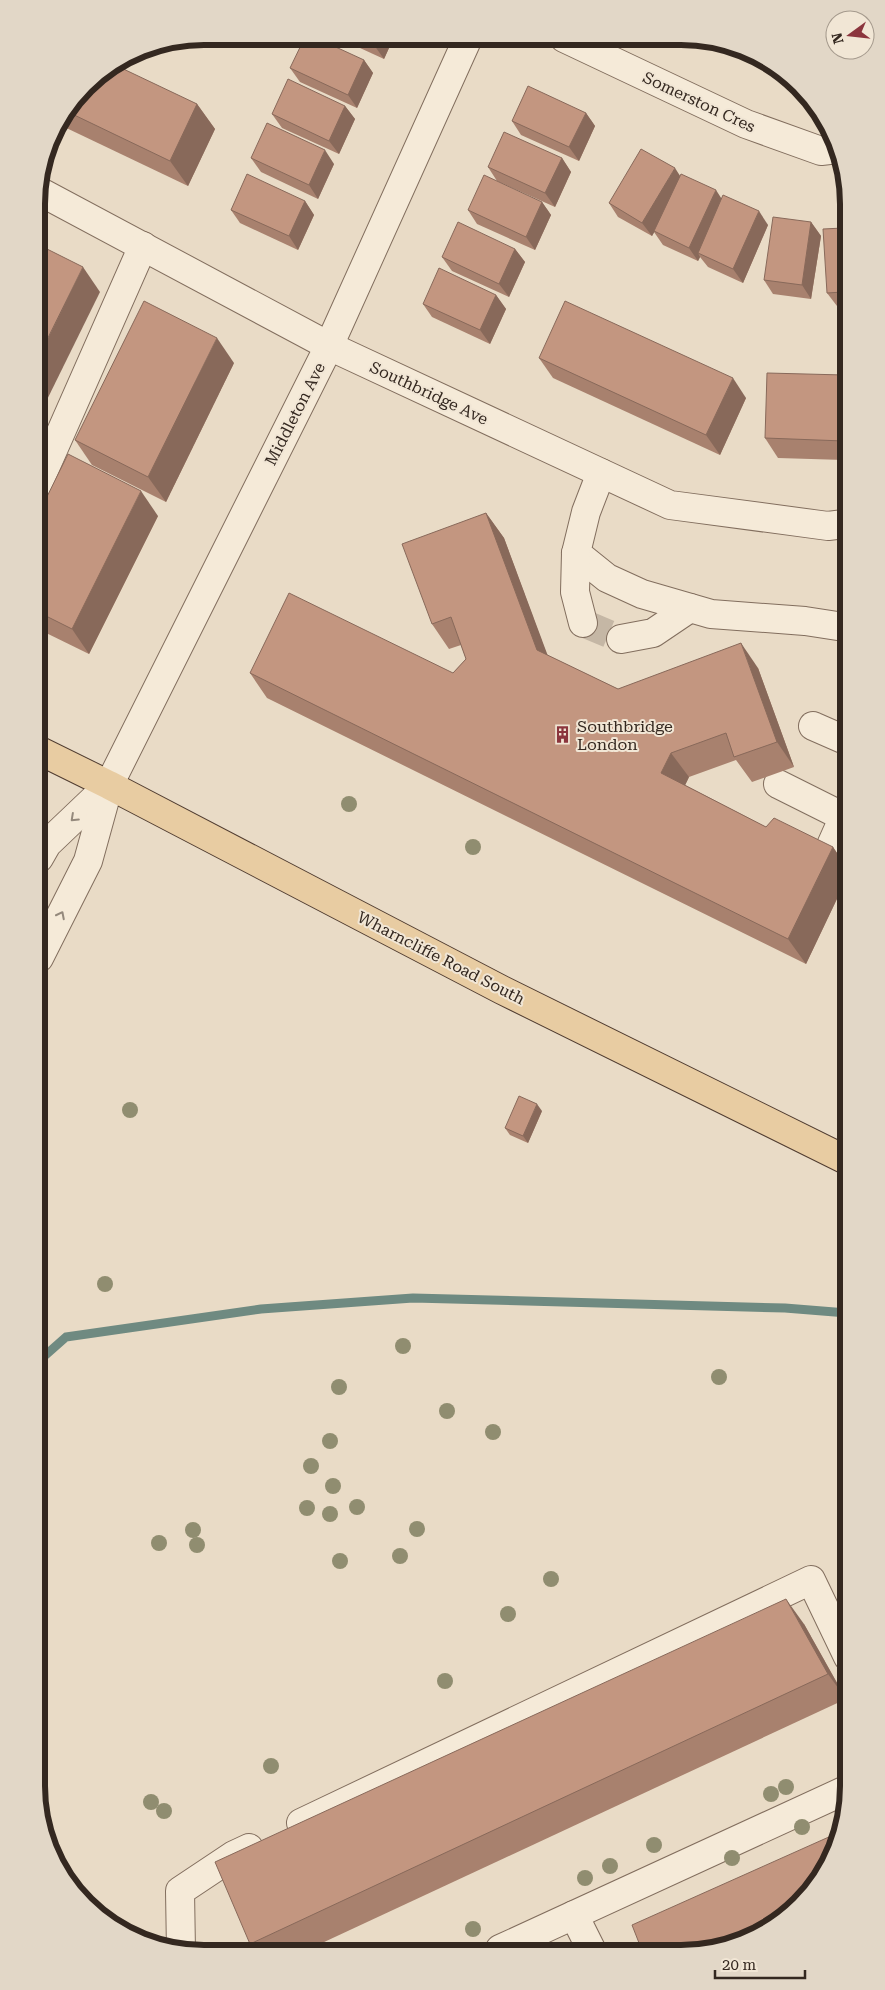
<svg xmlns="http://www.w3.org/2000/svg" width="885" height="1990" viewBox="0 0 885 1990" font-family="'Roboto Serif',serif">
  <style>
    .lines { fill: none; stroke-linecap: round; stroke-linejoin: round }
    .stream { stroke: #6f8a81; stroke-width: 9 }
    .minor-tunnel { stroke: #c5b7a5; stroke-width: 28; stroke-dasharray: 28 14; stroke-linecap: butt }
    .minor-casing { stroke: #826e5e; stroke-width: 30 }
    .major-casing { stroke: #513d31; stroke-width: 30 }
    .minor { stroke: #f5ead8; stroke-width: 28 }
    .major { stroke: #e8cca2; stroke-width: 28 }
    .tree { fill: #908d70 }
    .wall { fill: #a8816e }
    .shaded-wall { fill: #88695a }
    .building { fill: #c39680; stroke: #88695a }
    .oneway { stroke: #94897c }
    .labels { text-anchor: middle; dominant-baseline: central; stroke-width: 4; stroke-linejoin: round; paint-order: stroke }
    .street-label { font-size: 16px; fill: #342820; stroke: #f1e6d5 }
    .poi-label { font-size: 16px; fill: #342820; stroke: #f1e6d5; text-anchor: start }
    .rim { fill: none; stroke: #342820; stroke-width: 6 }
  </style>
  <rect width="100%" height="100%" fill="#e9dbc6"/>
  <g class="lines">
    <path class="stream" d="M40 1360 66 1337 261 1309 413 1298 785 1308 847 1313"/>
    <path class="minor-tunnel" d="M583 623 621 639"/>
    <defs>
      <g id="minor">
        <path d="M564 38 746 124 821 151 838 149"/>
        <path d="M37 190 329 346 670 505 828 526 844 524"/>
        <path d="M601 473 586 512 576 553 607 578 642 594 711 614 805 621 844 627"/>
        <path d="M38 484 143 246"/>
        <path d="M576 553 575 592 583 623"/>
        <path d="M621 639 653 633 690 608"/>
        <path d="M813 726 845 740"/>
        <path d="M778 784 844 817"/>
        <path d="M829 850 845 814"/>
        <path d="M39 858 47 844 109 785"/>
        <path d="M39 958 88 861 109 785 329 346 468 38"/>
        <path d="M301 1823 811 1580 848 1657"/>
        <path d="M574 1915 591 1949"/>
        <path d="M500 1949 848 1789"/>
        <path d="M181 1951 180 1891 234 1855 249 1848"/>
      </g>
      <path id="major" d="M38 750 109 785 502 990 846 1160"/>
    </defs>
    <use href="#minor" class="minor-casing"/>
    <use href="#major" class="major-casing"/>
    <use href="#minor" class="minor"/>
    <use href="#major" class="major"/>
  </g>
  <g class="tree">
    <circle cx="349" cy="804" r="8"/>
    <circle cx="473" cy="847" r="8"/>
    <circle cx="130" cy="1110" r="8"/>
    <circle cx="105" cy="1284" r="8"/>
    <circle cx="403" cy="1346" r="8"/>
    <circle cx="719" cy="1377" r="8"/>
    <circle cx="339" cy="1387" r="8"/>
    <circle cx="447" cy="1411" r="8"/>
    <circle cx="493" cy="1432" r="8"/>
    <circle cx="330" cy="1441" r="8"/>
    <circle cx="311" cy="1466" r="8"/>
    <circle cx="333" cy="1486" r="8"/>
    <circle cx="357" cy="1507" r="8"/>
    <circle cx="307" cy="1508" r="8"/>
    <circle cx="330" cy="1514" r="8"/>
    <circle cx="417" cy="1529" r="8"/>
    <circle cx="193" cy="1530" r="8"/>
    <circle cx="159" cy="1543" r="8"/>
    <circle cx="197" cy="1545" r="8"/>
    <circle cx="400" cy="1556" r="8"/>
    <circle cx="340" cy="1561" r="8"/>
    <circle cx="551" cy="1579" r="8"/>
    <circle cx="508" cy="1614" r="8"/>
    <circle cx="445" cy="1681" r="8"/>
    <circle cx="271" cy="1766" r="8"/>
    <circle cx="786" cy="1787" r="8"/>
    <circle cx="771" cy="1794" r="8"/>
    <circle cx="151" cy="1802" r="8"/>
    <circle cx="164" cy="1811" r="8"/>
    <circle cx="802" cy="1827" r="8"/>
    <circle cx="654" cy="1845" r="8"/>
    <circle cx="732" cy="1858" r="8"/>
    <circle cx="610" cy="1866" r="8"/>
    <circle cx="585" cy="1878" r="8"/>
    <circle cx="473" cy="1929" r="8"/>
  </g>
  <g class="wall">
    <path d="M248 37H257L256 40Z"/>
    <path d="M336 37H394L384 59Z"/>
    <path d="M364 60 373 73 357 108 300 82 290 68Z"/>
    <path d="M93 78 197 104 215 129 188 186 58 124Z"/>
    <path d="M345 106 355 119 339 154 282 128 272 114Z"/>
    <path d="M586 113 595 126 579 161 521 135 512 121Z"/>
    <path d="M251 158 334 164 318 199 261 172Z"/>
    <path d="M562 158 571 172 555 207 497 181 488 167Z"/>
    <path d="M680 176 768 225 743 283 708 267 700 257 698 261 663 245 654 232 652 236 618 217 609 203Z"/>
    <path d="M305 201 314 215 298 250 240 223 231 210Z"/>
    <path d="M542 202 551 215 535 250 477 224 468 210Z"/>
    <path d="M811 222 821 236 811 299 773 294 764 280Z"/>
    <path d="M843 228V306H837L827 293Z"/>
    <path d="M515 249 525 262 509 297 452 271 442 257Z"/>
    <path d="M496 295 506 309 490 344 432 317 423 304Z"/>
    <path d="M539 358 746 398 720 455 553 378Z"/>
    <path d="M234 363 166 502 92 465 75 440Z"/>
    <path d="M844 375V460L778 458 765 438Z"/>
    <path d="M486 513 504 538 547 655 618 689 758 668 794 767 752 782 736 760 689 777 685 785 766 827 833 847 845 865V882L806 964 267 698 250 673H453L466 659 461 645 449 649 432 624Z"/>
    <path d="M38 515 158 516 89 654 38 629Z"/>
    <path d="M542 1111 528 1143 510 1135 505 1128Z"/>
    <path d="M804 1624 846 1699 307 1950H255L250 1944Z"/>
  </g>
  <g class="shaded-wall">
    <path d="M378 37H394L384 59 374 45Z"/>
    <path d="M364 60 373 73 357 108 348 95Z"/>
    <path d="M197 104 215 129 188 186 170 161Z"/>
    <path d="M345 106 355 119 339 154 329 141Z"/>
    <path d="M586 113 595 126 579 161 569 147Z"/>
    <path d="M325 150 334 164 318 199 309 185Z"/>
    <path d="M562 158 571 172 555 207 545 193Z"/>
    <path d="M675 168 684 182 652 236 642 223Z"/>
    <path d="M716 190 725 204 698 253 700 257 698 261 689 248Z"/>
    <path d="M305 201 314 215 298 250 289 236Z"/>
    <path d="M542 202 551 215 535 250 526 237Z"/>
    <path d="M759 211 768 225 743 283 733 269Z"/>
    <path d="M811 222 821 236 811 299 802 285Z"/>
    <path d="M515 249 525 262 509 297 499 284Z"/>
    <path d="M83 267 100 292 37 420V360Z"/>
    <path d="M496 295 506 309 490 344 480 330Z"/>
    <path d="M217 338 234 363 166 502 148 477Z"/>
    <path d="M733 378 746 398 720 455 706 435Z"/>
    <path d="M141 491 158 516 89 654 72 629Z"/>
    <path d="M486 513 504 538 555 675 537 650Z"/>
    <path d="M741 643 758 668 794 767 777 742Z"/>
    <path d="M671 753 689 777 679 798 661 773Z"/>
    <path d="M833 847 845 865V882L806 964 788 939Z"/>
    <path d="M537 1104 542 1111 528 1143 523 1136Z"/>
    <path d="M786 1599 804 1624 846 1699 828 1674Z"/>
  </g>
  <g class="building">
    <path d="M305 37H314L364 60 348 95 290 68Z"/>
    <path d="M356 37H378L374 45Z"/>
    <path d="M115 65 197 104 170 161 68 112 93 78Z"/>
    <path d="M288 79 345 106 329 141 272 114Z"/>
    <path d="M528 86 586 113 569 147 512 121Z"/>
    <path d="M267 123 325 150 309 185 251 158Z"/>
    <path d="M504 132 562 158 545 193 488 167Z"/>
    <path d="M641 149 675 168 642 223 609 203Z"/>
    <path d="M247 174 305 201 289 236 231 210Z"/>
    <path d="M681 174 716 190 689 248 654 231Z"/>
    <path d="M484 175 542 202 526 237 468 210Z"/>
    <path d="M723 195 759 211 733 269 698 253Z"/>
    <path d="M773 217 811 222 802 285 764 280Z"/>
    <path d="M458 222 515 249 499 284 442 257Z"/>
    <path d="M843 228V292L827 293 823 229Z"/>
    <path d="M37 244 83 267 37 360Z"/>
    <path d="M439 268 496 295 480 330 423 304Z"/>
    <path d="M144 301 217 338 148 477 75 440Z"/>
    <path d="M565 301 733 378 706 435 539 358Z"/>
    <path d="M767 373 844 375V441L765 438Z"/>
    <path d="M68 454 141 491 72 629 38 612V515Z"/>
    <path d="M486 513 537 650 618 689 741 643 777 742 734 757 726 733 671 753 661 773 766 827 774 818 833 847 788 939 250 673 289 593 453 673 466 659 451 617 432 624 402 544Z"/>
    <path d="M519 1096 537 1104 523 1136 505 1128Z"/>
    <path d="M786 1599 828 1674 250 1944 215 1862Z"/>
    <path d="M840 1832 836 1850 807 1896 774 1926 725 1948H641L632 1925Z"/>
  </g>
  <defs><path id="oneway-chevron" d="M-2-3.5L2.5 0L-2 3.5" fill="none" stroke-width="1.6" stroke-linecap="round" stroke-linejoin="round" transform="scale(1.25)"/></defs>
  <g class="oneway">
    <use href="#oneway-chevron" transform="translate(74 818) rotate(137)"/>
    <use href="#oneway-chevron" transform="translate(61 915) rotate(-63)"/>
  </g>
  <defs>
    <symbol id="building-bare" viewBox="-9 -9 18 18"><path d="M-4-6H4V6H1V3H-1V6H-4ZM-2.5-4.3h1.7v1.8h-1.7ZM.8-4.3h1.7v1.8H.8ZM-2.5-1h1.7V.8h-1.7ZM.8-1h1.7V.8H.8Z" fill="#8b353d" stroke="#f1e6d5" stroke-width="2.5" paint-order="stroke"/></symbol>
  </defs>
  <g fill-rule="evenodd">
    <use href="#building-bare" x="550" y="722" width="25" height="25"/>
  </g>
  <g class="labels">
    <g class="street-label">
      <text transform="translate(699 102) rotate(25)">Somerston Cres</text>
      <text transform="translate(429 393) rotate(25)">Southbridge Ave</text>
      <text transform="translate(295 414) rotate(-63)">Middleton Ave</text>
      <text transform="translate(441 958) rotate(27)">Wharncliffe Road South</text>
    </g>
    <g class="poi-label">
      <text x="577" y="726">Southbridge<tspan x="577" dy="18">London</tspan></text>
    </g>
  </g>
  <path d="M0 0H885V1990H0ZM204 45H681A159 159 0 0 1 840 204V1786A159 159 0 0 1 681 1945H204A159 159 0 0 1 45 1786V204A159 159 0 0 1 204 45Z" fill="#e2d7c7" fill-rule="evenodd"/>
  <path class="rim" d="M204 45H681A159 159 0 0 1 840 204V1786A159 159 0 0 1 681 1945H204A159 159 0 0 1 45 1786V204A159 159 0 0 1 204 45Z"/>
  <g transform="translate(850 35) rotate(255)"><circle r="24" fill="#f1e6d5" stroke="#a59a8d"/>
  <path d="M0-4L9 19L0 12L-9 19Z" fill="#8b353d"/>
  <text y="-8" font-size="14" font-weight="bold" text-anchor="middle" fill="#342820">N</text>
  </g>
  <path d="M715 1970v8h90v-8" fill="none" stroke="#342820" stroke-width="2.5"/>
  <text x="722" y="1970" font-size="15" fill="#342820" stroke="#f1e6d5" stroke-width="4" paint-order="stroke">20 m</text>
</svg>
